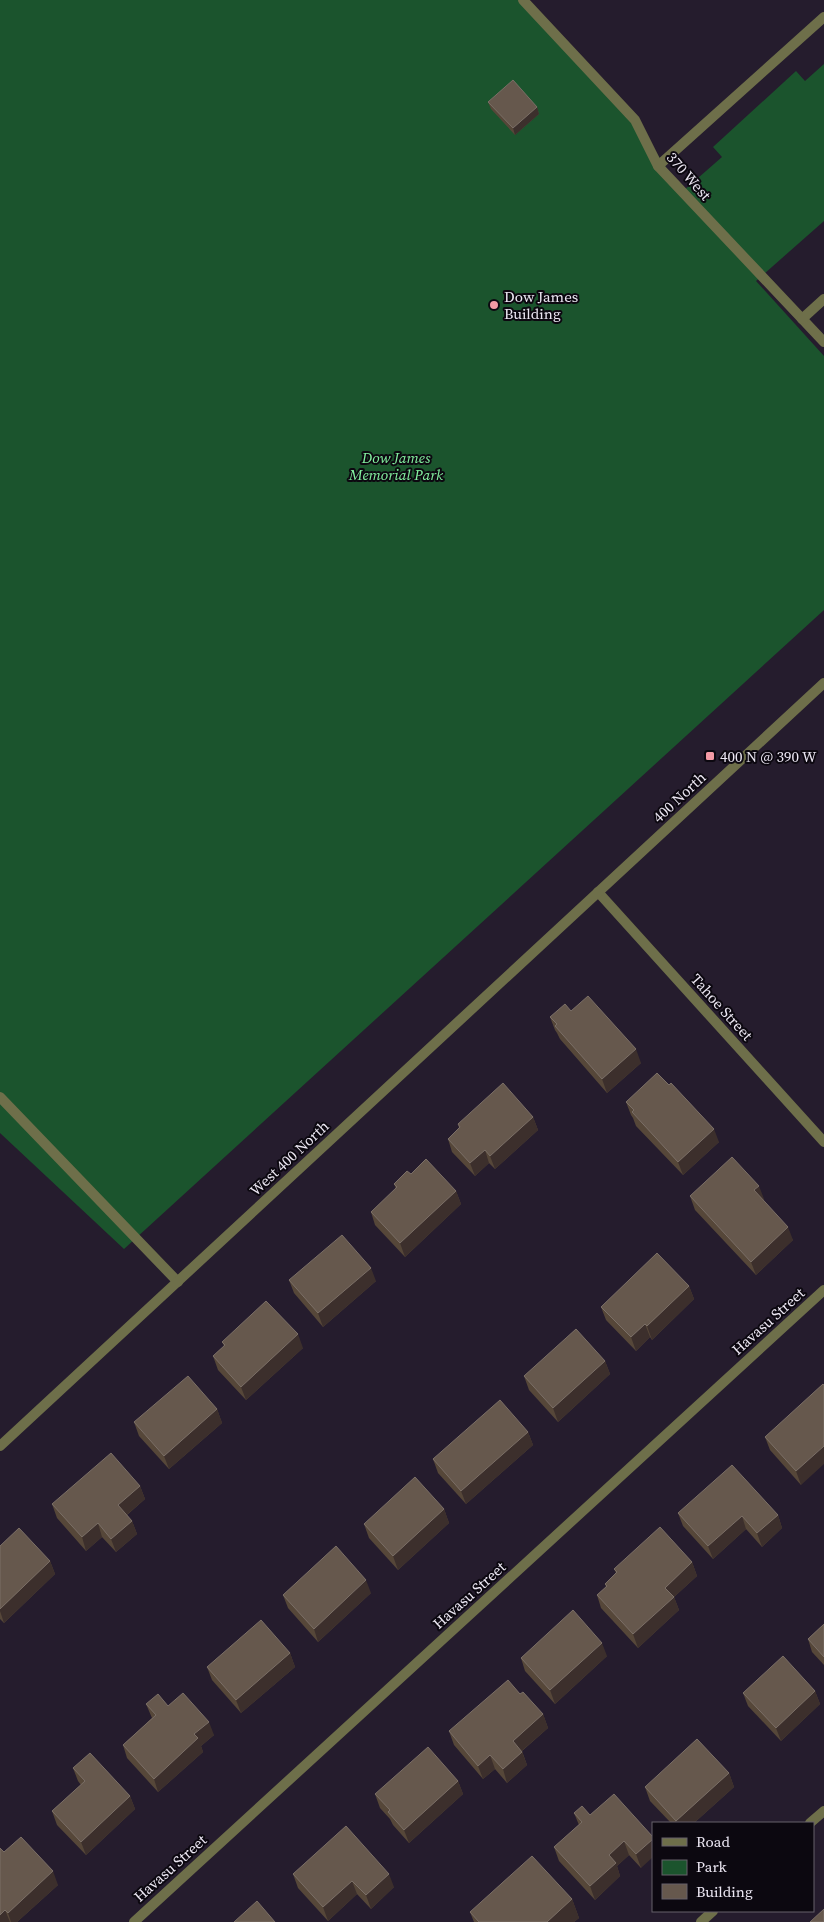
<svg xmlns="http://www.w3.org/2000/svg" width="824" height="1922" viewBox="0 0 824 1922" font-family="'Source Serif 4',serif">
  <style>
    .park { fill: #1b542d }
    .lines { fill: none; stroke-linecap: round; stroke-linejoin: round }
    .service { stroke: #6e6f4a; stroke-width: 10 }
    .minor { stroke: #6e6f4a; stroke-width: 10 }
    .tertiary { stroke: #6e6f4a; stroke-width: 10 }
    .wall { fill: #564739 }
    .shaded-wall { fill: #3c2f2c }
    .building { fill: #66584d; stroke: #7b6f67 }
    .poi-dot { fill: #f49aa5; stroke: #0c0810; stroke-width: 2 }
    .labels { text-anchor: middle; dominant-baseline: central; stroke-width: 4; stroke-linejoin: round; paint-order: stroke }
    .street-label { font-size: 15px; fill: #ece7f3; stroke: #0c0810 }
    .poi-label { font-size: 15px; fill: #ece7f3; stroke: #0c0810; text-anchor: start }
    .park-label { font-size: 15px; font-style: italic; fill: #84f1a0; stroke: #0c0810 }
  </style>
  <rect width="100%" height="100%" fill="#251c2d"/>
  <path class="park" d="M0 0H523L635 120 682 192 722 157 713 147 796 71 805 81 824 64V221L756 281 824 356V610L124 1249 0 1133Z"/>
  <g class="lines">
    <g class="service">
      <path d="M658 166 824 17"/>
      <path d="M0 1097 178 1282"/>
    </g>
    <g class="minor">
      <path d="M523 0 635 120 658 166 824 342"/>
      <path d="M802 319 824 299"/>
      <path d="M598 892 824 1142"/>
      <path d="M810 1823 824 1811"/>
      <path d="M134 1922 824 1290"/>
      <path d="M701 1922 713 1911"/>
    </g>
    <path class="tertiary" d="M0 1446 824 683"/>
  </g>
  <g class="wall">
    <path d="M488 102 537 107 539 114 515 135 491 109Z"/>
    <path d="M571 1011 641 1063 607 1093 560 1039 557 1033 555 1030 550 1017Z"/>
    <path d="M626 1102 719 1142 683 1175 636 1126 633 1118 631 1115Z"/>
    <path d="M533 1117 538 1130 495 1169 489 1163 475 1176 452 1152 448 1139 459 1128 458 1124Z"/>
    <path d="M411 1174 456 1191 461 1204 405 1257 375 1225 371 1212 396 1189 394 1184Z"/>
    <path d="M690 1196 764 1199 763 1200 793 1240 756 1275 695 1210Z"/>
    <path d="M289 1280 376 1281 323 1327 294 1293Z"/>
    <path d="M689 1286 694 1299 652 1340 650 1337 636 1351 606 1320 601 1307Z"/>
    <path d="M222 1342 303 1348 246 1400 218 1370 213 1356 224 1346Z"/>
    <path d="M605 1361 610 1374 558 1422 529 1390 524 1376Z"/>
    <path d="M824 1385 801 1485 770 1450 765 1437Z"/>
    <path d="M217 1409 222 1423 169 1469 139 1436 134 1422Z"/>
    <path d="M528 1432 533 1445 466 1504 438 1473 433 1459Z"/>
    <path d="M140 1486 145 1499 127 1515 132 1521 137 1534 116 1552 102 1537 86 1551 57 1518 52 1504Z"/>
    <path d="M444 1509 449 1523 398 1570 369 1538 364 1524Z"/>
    <path d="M678 1513 778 1515 782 1528 762 1547 746 1529 713 1559 683 1526Z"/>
    <path d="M0 1546 50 1561 55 1574 4 1623 0 1619Z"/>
    <path d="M692 1562 697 1576 674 1597 679 1610 638 1648 601 1608 597 1595 606 1587 605 1584 616 1573 614 1569Z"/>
    <path d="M371 1593 318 1642 288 1608 283 1595Z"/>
    <path d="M824 1624V1665L812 1652 808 1639Z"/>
    <path d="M290 1653 295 1667 241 1713 212 1680 207 1667Z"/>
    <path d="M607 1656 555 1704 525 1671 521 1658Z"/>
    <path d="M815 1691 820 1704 781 1741 748 1706 743 1693Z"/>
    <path d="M520 1694 543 1714 548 1728 522 1751 527 1765 507 1783 495 1769 483 1779 454 1745 449 1731Z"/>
    <path d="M146 1704 168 1706 214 1735 201 1746 203 1752 158 1792 127 1758 123 1745 152 1718Z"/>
    <path d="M73 1768 130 1796 135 1809 86 1855 57 1825 52 1811 81 1785 78 1781Z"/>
    <path d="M729 1773 734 1787 694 1823H671L650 1801 645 1787Z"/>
    <path d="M458 1781 463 1794 409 1843 393 1825 390 1819 380 1808 375 1794Z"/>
    <path d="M574 1813 590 1815 653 1837 641 1868 629 1855 617 1866 620 1876 595 1900 559 1861 554 1847 579 1825Z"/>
    <path d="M4 1852 58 1885 17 1922H0Z"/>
    <path d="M293 1874 394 1887 371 1909 357 1894 328 1921 298 1888Z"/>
    <path d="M572 1899 579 1918 574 1922H474L470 1912Z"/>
  </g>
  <g class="shaded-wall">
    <path d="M537 107 539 114 515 135 513 128Z"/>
    <path d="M636 1049 641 1063 607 1093 602 1079Z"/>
    <path d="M533 1117 538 1130 495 1169 490 1156Z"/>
    <path d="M714 1129 719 1142 683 1175 678 1162Z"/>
    <path d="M485 1150 489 1163 475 1176 470 1163Z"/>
    <path d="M759 1186 764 1199 759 1203 754 1190Z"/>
    <path d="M456 1191 461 1204 405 1257 400 1243Z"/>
    <path d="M788 1227 793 1240 756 1275 751 1262Z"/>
    <path d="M371 1268 376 1281 323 1327 318 1313Z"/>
    <path d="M689 1286 694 1299 652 1340 647 1326Z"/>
    <path d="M645 1324 650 1337 636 1351 631 1337Z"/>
    <path d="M298 1334 303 1348 246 1400 241 1387Z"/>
    <path d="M605 1361 610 1374 558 1422 553 1408Z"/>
    <path d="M217 1409 222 1423 169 1469 164 1456Z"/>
    <path d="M528 1432 533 1445 466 1504 461 1491Z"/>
    <path d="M824 1446V1464L801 1485 796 1471Z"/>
    <path d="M140 1486 145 1499 123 1518 118 1505Z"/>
    <path d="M444 1509 449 1523 398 1570 393 1556Z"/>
    <path d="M778 1515 782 1528 762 1547 757 1533Z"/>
    <path d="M742 1516 746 1529 713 1559 708 1546Z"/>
    <path d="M132 1521 137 1534 116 1552 111 1539Z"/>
    <path d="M98 1523 102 1537 86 1551 82 1537Z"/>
    <path d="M50 1561 55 1574 4 1623 0 1611V1609Z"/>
    <path d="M692 1562 697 1576 674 1597 679 1610 638 1648 633 1634 665 1588Z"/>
    <path d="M366 1580 371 1593 318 1642 314 1629Z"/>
    <path d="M602 1643 607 1656 555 1704 550 1690Z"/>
    <path d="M290 1653 295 1667 241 1713 236 1700Z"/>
    <path d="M815 1691 820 1704 781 1741 776 1728Z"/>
    <path d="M543 1714 548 1728 518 1754 513 1741Z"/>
    <path d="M209 1722 214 1735 201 1746 203 1752 158 1792 154 1779 194 1734Z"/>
    <path d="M522 1752 527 1765 507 1783 503 1769Z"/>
    <path d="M490 1755 495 1769 483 1779 478 1766Z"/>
    <path d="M729 1773 734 1787 694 1823H677L676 1821Z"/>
    <path d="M458 1781 463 1794 409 1843 404 1830Z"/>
    <path d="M130 1796 135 1809 86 1855 81 1842Z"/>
    <path d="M653 1839V1857L641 1868 636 1854Z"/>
    <path d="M624 1841 629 1855 617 1866 620 1876 595 1900 590 1886 609 1855Z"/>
    <path d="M53 1871 58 1885 17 1922H11L8 1913Z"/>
    <path d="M389 1874 394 1887 371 1909 366 1895Z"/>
    <path d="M352 1881 357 1894 328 1921 323 1907Z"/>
    <path d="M572 1899 579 1918 574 1922H547Z"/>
    <path d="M5 1910 10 1922H0V1915Z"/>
  </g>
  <g class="building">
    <path d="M513 80 537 107 513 128 488 102Z"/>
    <path d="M588 996 636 1049 602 1079 555 1026 557 1024 550 1017 565 1004 571 1011Z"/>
    <path d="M657 1073 669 1085 671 1083 714 1129 678 1162 632 1112 634 1110 626 1102Z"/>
    <path d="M503 1083 533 1117 490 1156 485 1150 470 1163 448 1139 460 1127 458 1124Z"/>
    <path d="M732 1157 759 1186 754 1190 788 1227 751 1262 690 1196Z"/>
    <path d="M426 1159 456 1191 400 1243 371 1212 397 1187 394 1184 407 1171 411 1174Z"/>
    <path d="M342 1235 371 1268 318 1313 289 1280Z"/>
    <path d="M657 1253 689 1286 647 1326 645 1324 631 1337 601 1307Z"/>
    <path d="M266 1301 298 1334 241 1387 213 1356 225 1345 222 1342Z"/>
    <path d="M576 1329 605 1361 553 1408 524 1376Z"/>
    <path d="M188 1376 217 1409 164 1456 134 1422Z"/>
    <path d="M823 1384 824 1385V1446L796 1471 765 1437Z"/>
    <path d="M500 1400 528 1432 461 1491 433 1459Z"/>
    <path d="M111 1453 140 1486 118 1505 132 1521 111 1539 98 1523 82 1537 52 1504Z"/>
    <path d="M732 1465 778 1515 757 1533 742 1516 708 1546 678 1513Z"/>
    <path d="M415 1477 444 1509 393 1556 364 1524Z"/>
    <path d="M660 1527 692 1562 665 1588 674 1597 633 1634 597 1595 607 1586 605 1584 617 1572 614 1569Z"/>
    <path d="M19 1528 50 1561 0 1609V1546Z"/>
    <path d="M336 1546 366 1580 314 1629 283 1595Z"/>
    <path d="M573 1610 602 1643 550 1690 521 1658Z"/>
    <path d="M261 1620 290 1653 236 1700 207 1667Z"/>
    <path d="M824 1624V1657L808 1639Z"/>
    <path d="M783 1656 815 1691 776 1728 743 1693Z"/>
    <path d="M508 1680 520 1694 523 1692 543 1714 513 1741 522 1752 503 1769 490 1755 478 1766 449 1731Z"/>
    <path d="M183 1693 209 1722 194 1734 198 1738 154 1779 123 1745 156 1715 146 1704 158 1694 168 1706Z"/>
    <path d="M697 1739 729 1773 676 1821 645 1787Z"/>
    <path d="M428 1747 458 1781 404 1830 388 1812 390 1810 375 1794Z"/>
    <path d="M90 1753 130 1796 81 1842 52 1811 85 1781 73 1768Z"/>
    <path d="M614 1794 653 1837V1839L636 1854 624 1841 609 1855 616 1863 590 1886 554 1847 582 1822 574 1813 582 1806 590 1815Z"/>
    <path d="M346 1826 389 1874 366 1895 352 1881 323 1907 293 1874Z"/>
    <path d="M21 1837 53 1871 8 1913 5 1910 0 1915V1848L4 1852Z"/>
    <path d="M532 1856 572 1899 547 1922H479L470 1912Z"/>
    <path d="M257 1901 275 1922H234Z"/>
    <path d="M824 1909V1922H810Z"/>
  </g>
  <g class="poi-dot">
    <circle cx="494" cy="305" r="5"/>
    <rect x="705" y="751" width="10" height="10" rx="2.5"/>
  </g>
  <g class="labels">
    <g class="street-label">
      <text transform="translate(689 176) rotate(49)">370 West</text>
      <text transform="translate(679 797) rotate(-43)">400 North</text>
      <text transform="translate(722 1007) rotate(48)">Tahoe Street</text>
      <text transform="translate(289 1158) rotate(-43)">West 400 North</text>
      <text transform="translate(768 1321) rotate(-42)">Havasu Street</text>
      <text transform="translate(469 1595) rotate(-42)">Havasu Street</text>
      <text transform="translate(170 1868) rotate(-42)">Havasu Street</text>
    </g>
    <g class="poi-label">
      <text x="504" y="296">Dow James<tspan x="504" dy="17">Building</tspan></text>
      <text x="720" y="756">400 N @ 390 W</text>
    </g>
    <g class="park-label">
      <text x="396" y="457">Dow James<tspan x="396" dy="17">Memorial Park</tspan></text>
    </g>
  </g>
  <rect x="652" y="1822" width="162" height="90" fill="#0c0810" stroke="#66616b"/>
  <rect x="662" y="1838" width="25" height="8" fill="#6e6f4a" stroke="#66616b"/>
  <text x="696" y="1847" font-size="15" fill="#ece7f3">Road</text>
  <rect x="662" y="1860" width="25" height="15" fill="#1b542d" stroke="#66616b"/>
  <text x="696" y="1872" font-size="15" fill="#ece7f3">Park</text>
  <rect x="662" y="1884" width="25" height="15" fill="#66584d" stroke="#66616b"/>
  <text x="696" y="1897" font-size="15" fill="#ece7f3">Building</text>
</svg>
